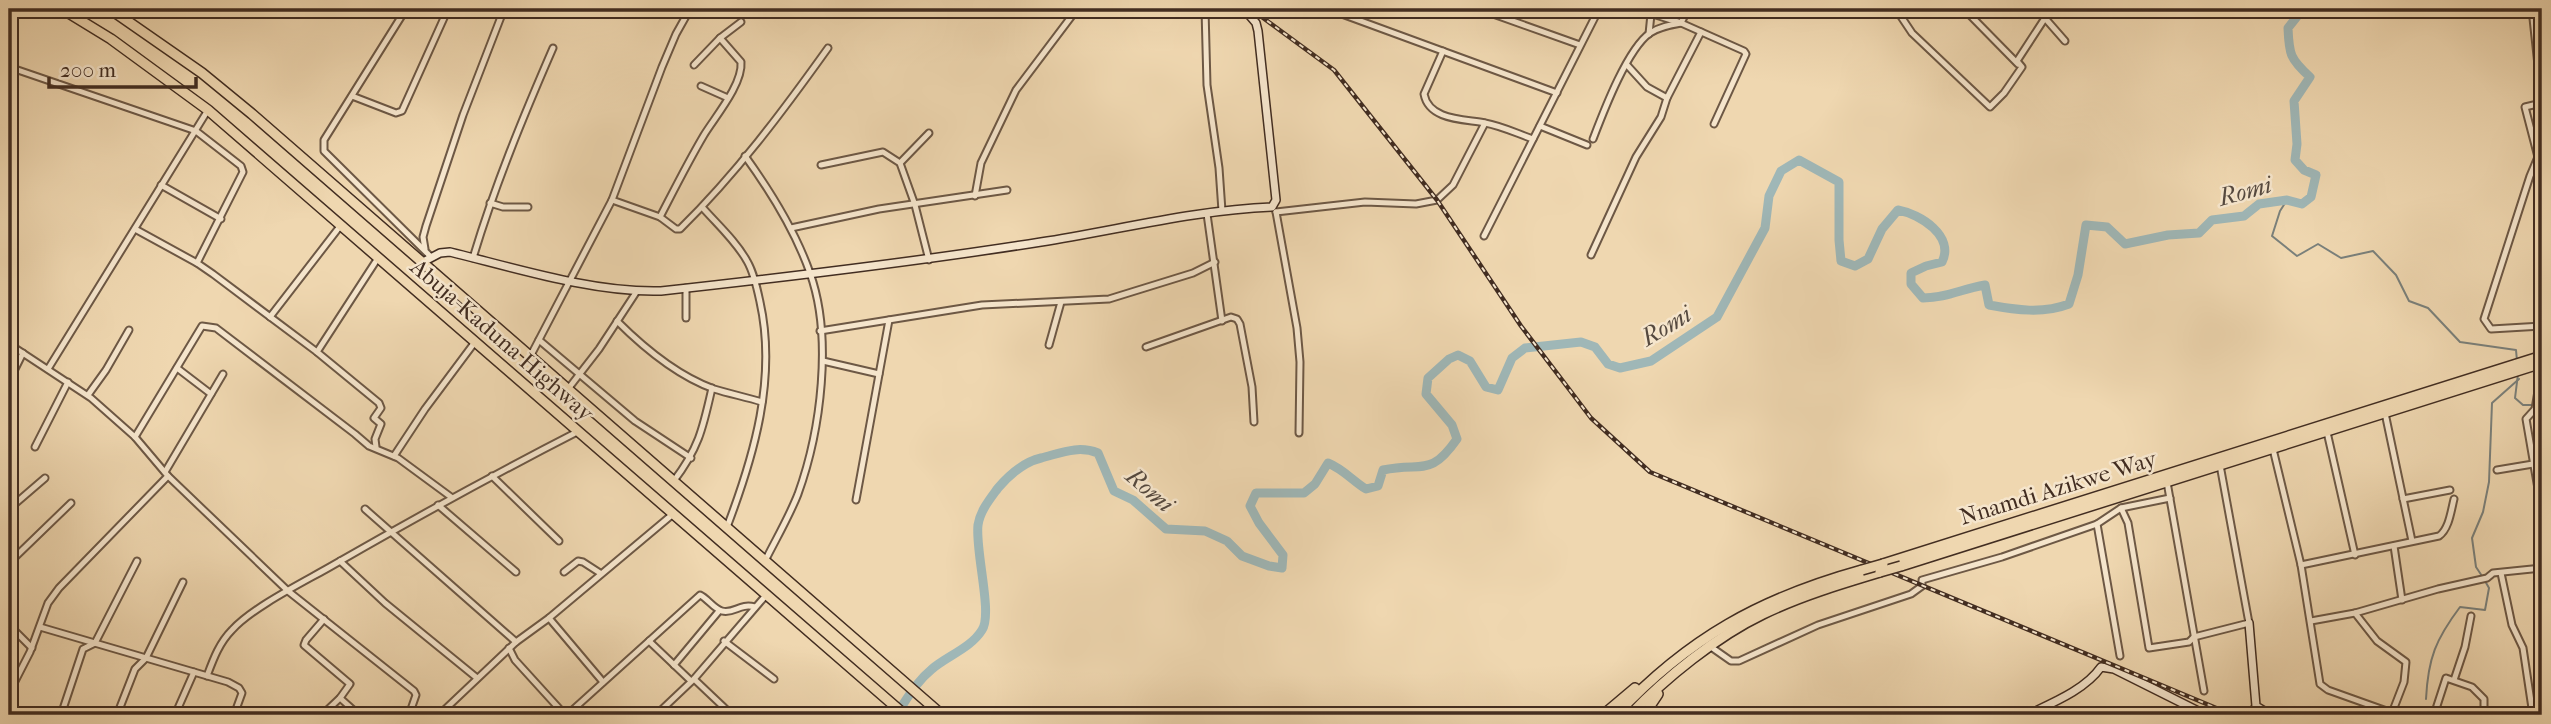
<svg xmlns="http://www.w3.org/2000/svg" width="2551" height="724" viewBox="0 0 2551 724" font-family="'IM FELL French Canon',serif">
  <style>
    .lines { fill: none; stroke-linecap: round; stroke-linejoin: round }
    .stream { stroke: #7a807b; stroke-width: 2 }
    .river { stroke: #9fb7b7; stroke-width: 9 }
    .street-casing { stroke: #6d5845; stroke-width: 9 }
    .secondary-casing { stroke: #422d21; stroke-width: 10 }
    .highway-casing { stroke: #422d21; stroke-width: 12 }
    .street { stroke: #f5e5cc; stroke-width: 5 }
    .secondary { stroke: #f5e5cc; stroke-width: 7 }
    .highway { stroke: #efd7b0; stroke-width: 9 }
    .rail-casing { stroke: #422d21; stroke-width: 4.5 }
    .rail { stroke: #f5e5cc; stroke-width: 2; stroke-dasharray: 5; stroke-linecap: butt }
    .highway-bridge-casing { stroke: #422d21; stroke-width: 12; stroke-linecap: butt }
    .highway-bridge { stroke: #efd7b0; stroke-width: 9 }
    .labels { text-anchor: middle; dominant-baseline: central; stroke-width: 5; stroke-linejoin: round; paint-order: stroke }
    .street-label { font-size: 23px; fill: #422d21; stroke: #f5e5cc }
    .water-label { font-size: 24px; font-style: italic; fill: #55493f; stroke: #f5e5cc }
  </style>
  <rect width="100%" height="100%" fill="#efd7b0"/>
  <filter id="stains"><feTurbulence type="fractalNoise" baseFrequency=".00286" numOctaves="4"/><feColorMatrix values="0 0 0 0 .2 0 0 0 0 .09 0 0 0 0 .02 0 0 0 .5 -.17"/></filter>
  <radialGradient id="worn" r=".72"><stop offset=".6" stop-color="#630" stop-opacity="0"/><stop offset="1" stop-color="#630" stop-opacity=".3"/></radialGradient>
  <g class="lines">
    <g class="stream">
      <path d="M2287 200 2280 211 2272 236 2297 256 2318 244 2341 258 2373 251 2396 275 2409 301 2428 308 2460 342 2516 350 2517 361"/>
      <path d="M2518 374 2515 398 2523 405H2542"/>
      <path d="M2482 576 2476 567 2472 538 2483 512 2489 482 2492 403 2519 379"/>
      <path d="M2426 699C2428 658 2436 639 2460 607L2485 610 2489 588 2485 581"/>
    </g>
    <path class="river" d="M896 715C907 699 916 682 932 669 947 656 971 648 982 630 993 614 975 551 978 525 980 511 990 499 998 488 1010 474 1024 462 1041 458 1061 453 1078 445 1098 453L1114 491 1133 500 1166 529 1205 531 1227 541 1242 556 1269 566 1282 568 1283 555 1259 523 1250 506 1256 493H1304L1315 484 1328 463C1343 469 1353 481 1366 489L1378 486 1383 470C1422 461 1429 479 1457 439L1452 425 1426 394 1428 378 1449 359 1458 355 1470 361 1486 387 1498 390 1512 358 1525 348 1581 342 1595 347 1608 364 1620 368 1651 361 1717 317 1765 228 1769 196 1781 171 1799 160 1839 182V240L1841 261 1855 266 1868 259 1882 229 1898 210C1920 214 1955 236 1942 262L1926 266 1911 273V284L1923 298C1947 298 1961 289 1985 285L1989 305C2016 310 2043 314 2069 304L2078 275 2086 225 2107 227 2125 244 2168 235 2199 233 2212 220 2244 216 2259 204 2287 200 2302 204 2311 197 2316 175 2304 170 2295 160 2297 144 2294 101 2310 77C2290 59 2289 54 2288 28L2303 9"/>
    <defs>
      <g id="street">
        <path d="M406 9 324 140V151L431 257"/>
        <path d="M486 9 501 16"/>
        <path d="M1205 9 1207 85 1219 168 1222 211"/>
        <path d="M1328 9 1557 93"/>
        <path d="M1479 9 1580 45"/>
        <path d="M1637 9 1681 23 1744 51 1746 54 1714 124"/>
        <path d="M1896 9 1912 33 1990 107 2004 93 2022 67 2017 61 2045 18"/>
        <path d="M1964 9 2018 64"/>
        <path d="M2037 9 2065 41"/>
        <path d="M2532 9 2542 103 2525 107 2538 157"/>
        <path d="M1649 34 1651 14"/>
        <path d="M1443 51 1424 94C1429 121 1466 119 1485 123 1502 126 1518 134 1533 139"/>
        <path d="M694 65 720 38 741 22"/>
        <path d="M1627 65 1647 87 1667 98"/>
        <path d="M9 67 196 131 241 166 243 172 197 263"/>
        <path d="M701 86 728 98"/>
        <path d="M352 96 396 113 402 111 448 9"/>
        <path d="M1540 126 1587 145"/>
        <path d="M1593 139C1603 113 1627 49 1650 33 1659 27 1670 25 1681 23L1688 9"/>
        <path d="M745 156C771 192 795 230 810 273 833 337 821 430 798 494 789 517 776 539 765 561"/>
        <path d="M2542 156 2538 157 2530 176 2484 319 2491 329 2542 326"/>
        <path d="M900 163 929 133"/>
        <path d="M821 165 883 152 900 163 915 205 929 260"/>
        <path d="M161 185 221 219"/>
        <path d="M975 196 981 163 1016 90 1077 9"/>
        <path d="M612 200 660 217 676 229H680C736 174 783 111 828 48"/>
        <path d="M490 203 503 207H528"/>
        <path d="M702 207C717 224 736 241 747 261 754 273 757 288 760 302 777 378 754 456 727 527"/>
        <path d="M1276 212 1365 202 1416 204 1437 200 1453 185 1485 123"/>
        <path d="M1276 212 1297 328 1300 362 1299 433"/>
        <path d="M1207 214 1222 321"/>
        <path d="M660 217C674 190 688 162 704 135 715 117 743 84 741 62L720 38"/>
        <path d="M791 228 879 209 1007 190"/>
        <path d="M135 229 197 263 213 274 317 352 379 403 381 408 374 418 381 424 375 439 376 447"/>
        <path d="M1484 236 1599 9"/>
        <path d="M425 249 423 237 426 226 463 115 504 9"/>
        <path d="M1591 255 1636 157 1661 117 1667 98 1701 32"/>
        <path d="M473 258C495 185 523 117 553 48"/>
        <path d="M270 317 341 225"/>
        <path d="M686 318V288"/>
        <path d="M617 321C644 348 678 376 714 389 730 394 746 397 762 402"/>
        <path d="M820 331 982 305 1109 299 1193 273 1215 262"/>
        <path d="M539 340 635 421 691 458"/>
        <path d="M9 344 91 398 135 437 168 476 288 591 414 691 416 695 409 715"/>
        <path d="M1049 345 1061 302"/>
        <path d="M1146 347 1231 317 1237 319 1240 324 1252 387 1254 422"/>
        <path d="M317 352 378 258"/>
        <path d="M531 355 612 200 662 67 676 34 690 9"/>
        <path d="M823 361 879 374"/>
        <path d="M177 368 211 394"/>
        <path d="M48 369 208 110"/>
        <path d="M9 381 23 353"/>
        <path d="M2542 384 2538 391 2535 409 2526 419 2542 512"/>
        <path d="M568 389 599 349 637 291"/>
        <path d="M88 395 106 370 129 330"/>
        <path d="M2385 413 2412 541"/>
        <path d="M2327 432 2355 555"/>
        <path d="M135 437 202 326 216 328 355 434 369 446 398 458 451 497"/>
        <path d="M35 447 68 382"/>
        <path d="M2273 449 2301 565 2320 684 2328 690 2398 715"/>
        <path d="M394 456 425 409 475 342"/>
        <path d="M2497 470 2533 464"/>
        <path d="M165 472 223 374"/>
        <path d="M492 476 559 541"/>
        <path d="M673 482C699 448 703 428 712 388"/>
        <path d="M2167 482 2204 691"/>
        <path d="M2403 499 2450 490"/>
        <path d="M856 500 889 320"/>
        <path d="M438 505 516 572"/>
        <path d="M2121 508 2128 523 2149 648 2189 642 2194 637 2249 623 2220 465"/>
        <path d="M9 509 45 478"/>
        <path d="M365 509 516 642"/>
        <path d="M2097 524 2120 656"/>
        <path d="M2394 546 2402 600"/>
        <path d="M340 561 385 603 477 678"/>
        <path d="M9 563 71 503"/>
        <path d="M2301 565 2439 536C2449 529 2451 511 2454 499"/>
        <path d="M564 572 578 561 583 562 600 573"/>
        <path d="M2501 573 2512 625 2523 648 2533 715"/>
        <path d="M2355 613 2377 641 2406 662 2404 682 2392 713"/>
        <path d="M549 618 603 682"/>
        <path d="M2311 621 2355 613 2438 589 2487 578 2493 573 2542 568"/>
        <path d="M9 625 32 648"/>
        <path d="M40 627 228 682 239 688 242 693 234 715"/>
        <path d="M649 641 691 681"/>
        <path d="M724 641 774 679"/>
        <path d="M1711 647 1731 661H1739L1818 625 1911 594 1922 586V580L2002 557 2097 524 2121 508 2170 498"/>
        <path d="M509 648 515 660 565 715"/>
        <path d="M674 665 719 611"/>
        <path d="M207 676C213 660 219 643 232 630 254 606 306 581 335 564 415 518 495 474 577 432"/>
        <path d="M694 679 732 715"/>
        <path d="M2454 680 2465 647 2471 616"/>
        <path d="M9 693 30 652 48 603 59 588 168 476"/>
        <path d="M340 698 359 715"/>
        <path d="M61 715 83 649 95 643 137 561"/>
        <path d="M117 715 135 669 146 658 183 582"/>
        <path d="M175 715 194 672"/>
        <path d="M322 715 340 698 350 684 304 645 306 640 324 619"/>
        <path d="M439 715 516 642 549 618 673 514"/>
        <path d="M567 715 700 595C707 598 714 609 722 611 735 614 739 603 755 607"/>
        <path d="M656 715 694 679 767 594"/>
        <path d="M2248 715 2256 706"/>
        <path d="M2434 715 2446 678 2472 687 2484 699V713"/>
      </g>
      <g id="secondary">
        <path d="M423 262 440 253 450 252C515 268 594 293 661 291 788 277 915 262 1041 242 1118 230 1195 210 1272 207L1276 200 1258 31 1256 23 1244 9"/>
        <path d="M2249 623 2256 706 2271 715"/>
        <path d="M2027 715C2052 703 2085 690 2101 667L2114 669 2206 715"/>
      </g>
      <g id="highway">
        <path d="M62 9 111 39 208 110 905 715"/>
        <path d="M110 9 202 73 252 114 942 715"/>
        <path d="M1883 564 2542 356"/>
        <path d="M1901 566 2542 363"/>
        <path d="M1603 715 1635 688"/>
        <path d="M1616 715C1688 638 1761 598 1862 570"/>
        <path d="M1630 715C1665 678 1717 636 1763 614 1800 596 1840 584 1880 572"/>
        <path d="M1644 715 1658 694"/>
      </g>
    </defs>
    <use href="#street" class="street-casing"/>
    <use href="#secondary" class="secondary-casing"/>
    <use href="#highway" class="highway-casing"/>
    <use href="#street" class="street"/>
    <use href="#secondary" class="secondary"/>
    <use href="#highway" class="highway"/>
    <defs>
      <path id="rail" d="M1251 9 1334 70 1437 200 1521 326 1591 418 1650 472 2233 715"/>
    </defs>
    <use href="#rail" class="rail-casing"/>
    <use href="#rail" class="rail"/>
    <defs>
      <g id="highway-bridge">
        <path d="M1862 570 1883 564"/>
        <path d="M1880 572 1901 566"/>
      </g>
    </defs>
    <use href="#highway-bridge" class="highway-bridge-casing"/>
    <use href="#highway-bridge" class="highway-bridge"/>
  </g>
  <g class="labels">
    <g class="street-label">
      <text transform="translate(502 340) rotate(41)">Abuja-Kaduna Highway</text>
      <text transform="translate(2058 488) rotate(-17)">Nnamdi Azikwe Way</text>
    </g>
    <g class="water-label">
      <text transform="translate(2245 191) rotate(-15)">Romi</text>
      <text transform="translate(1666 326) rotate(-31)">Romi</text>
      <text transform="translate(1150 490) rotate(41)">Romi</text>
    </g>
  </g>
  <rect width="2551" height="724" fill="none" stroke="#efd7b0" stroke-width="35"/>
  <rect x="10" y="10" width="2530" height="703" fill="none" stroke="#422d21" stroke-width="3.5"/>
  <rect x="18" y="18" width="2516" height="689" fill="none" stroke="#422d21" stroke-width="2"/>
  <path d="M49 77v10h147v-10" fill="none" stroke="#422d21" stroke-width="3.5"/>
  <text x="60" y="77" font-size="21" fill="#422d21" stroke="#f5e5cc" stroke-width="5" paint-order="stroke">200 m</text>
  <rect width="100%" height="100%" filter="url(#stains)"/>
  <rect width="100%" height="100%" fill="url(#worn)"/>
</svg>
